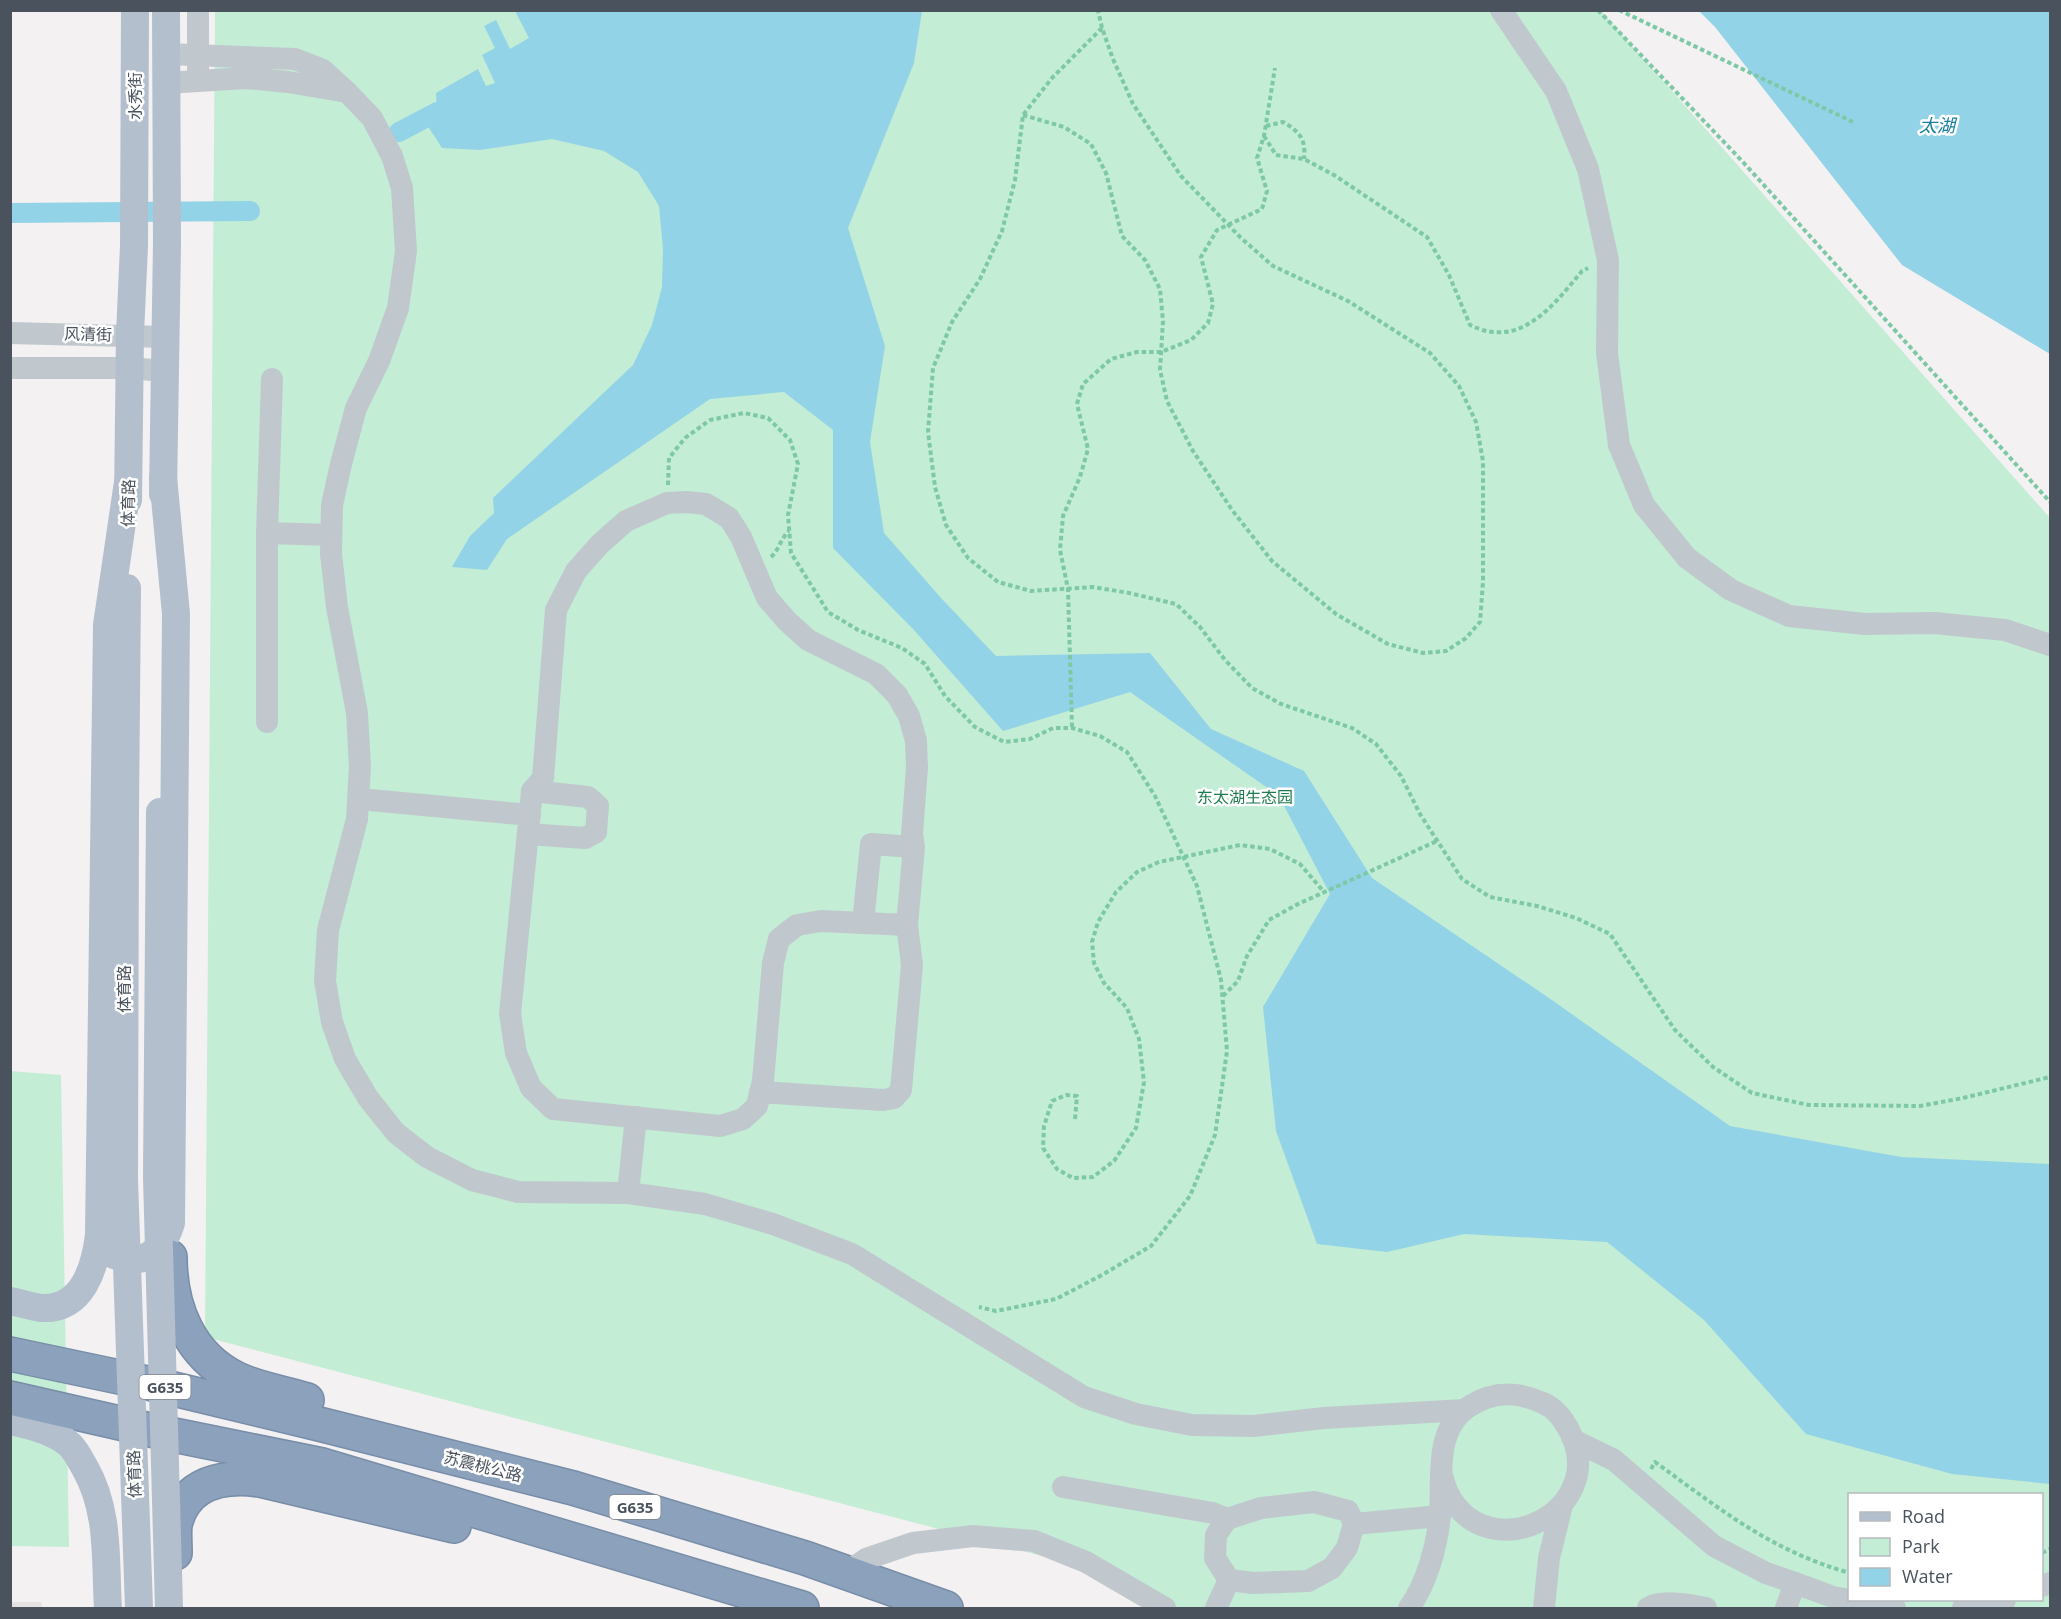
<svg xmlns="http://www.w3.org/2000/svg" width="2061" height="1619" viewBox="0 0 2061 1619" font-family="'Open Sans','Noto Sans SC',sans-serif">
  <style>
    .education { fill: #e4e2e2 }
    .green { fill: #c3edd4; fill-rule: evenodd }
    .water { fill: #93d3e7 }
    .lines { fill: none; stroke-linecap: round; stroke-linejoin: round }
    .canal { stroke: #93d3e7; stroke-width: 20 }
    .highway-casing { stroke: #778da8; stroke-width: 36 }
    .path { stroke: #7dc9a5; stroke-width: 4; stroke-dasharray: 4.5 3; stroke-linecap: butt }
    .minor { stroke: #c0c8ce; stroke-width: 22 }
    .major { stroke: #b3bfcd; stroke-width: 28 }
    .highway { stroke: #8ca2bc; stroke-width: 33 }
    .major-bridge { stroke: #b3bfcd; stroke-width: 28 }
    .labels { text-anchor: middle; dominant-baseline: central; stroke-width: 5; stroke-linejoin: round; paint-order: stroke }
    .shield { fill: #fff; stroke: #80878e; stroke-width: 1.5 }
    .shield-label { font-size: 15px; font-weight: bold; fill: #4a535d }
    .street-label { font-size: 16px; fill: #4a535d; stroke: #fff }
    .park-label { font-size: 16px; fill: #1e7b4f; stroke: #fff }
    .water-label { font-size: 18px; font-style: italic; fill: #167d9d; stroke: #fff }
  </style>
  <rect width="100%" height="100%" fill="#f3f1f1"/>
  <path class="education" d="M11 1602H41L42 1608H11Z"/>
  <g class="green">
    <path d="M215 11H1601L2050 518V1608H1160L1061 1561 205 1337ZM1850 1494H2042V1600H1850Z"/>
    <path d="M10 1071 61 1075 69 1547 11 1546Z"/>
  </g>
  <g class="water">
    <path d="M515 11H922L914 63 848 228 885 346 870 442 884 533 942 599 996 656 1150 653 1211 729 1304 771 1372 878 1549 998 1730 1126 1901 1157 2050 1164V1484L1952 1474 1806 1434 1704 1320 1607 1242 1464 1234 1387 1252 1317 1244 1276 1131 1263 1007 1330 894 1279 796 1130 692 1003 731 913 629 833 548V430L784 392 710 399 507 539 487 570 452 567 470 536 494 513 493 498 633 365 652 325 662 287 663 249 659 206 638 172 604 151 552 139 480 150 442 148 429 128 437 112 436 93 478 69 486 86 495 83 482 55 495 48 484 26 496 20 510 49 529 38Z"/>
    <path d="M1699 11H2050V354L1902 265 1715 27Z"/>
  </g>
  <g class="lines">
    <g class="canal">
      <path d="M399 132 437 112"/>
      <path d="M10 213 250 211"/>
    </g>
    <defs>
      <g id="highway">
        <path d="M170 1257C170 1307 189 1356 237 1379 258 1389 285 1393 307 1400"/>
        <path d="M10 1354 157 1385 319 1424 573 1488 805 1558 946 1608"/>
        <path d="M10 1398 159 1432 322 1465 802 1608"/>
        <path d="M175 1553C175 1544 174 1533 175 1525 184 1483 223 1475 260 1480L454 1526"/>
      </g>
    </defs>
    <use href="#highway" class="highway-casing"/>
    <g class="path">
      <path d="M1598 10 1743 162 2050 502"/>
      <path d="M1619 10 1853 122"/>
      <path d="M1102 28 1052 78 1023 115 1015 180 1002 231 980 279 952 322 933 368 928 432 935 487 946 525 968 558 998 582 1031 591 1093 587 1129 593 1176 604 1200 627 1225 660 1252 688 1281 704 1352 728 1376 744 1401 776 1420 814 1462 879 1490 897 1537 906 1576 918 1610 934 1675 1030 1713 1067 1752 1093 1809 1105 1920 1106 1963 1098 2050 1077"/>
      <path d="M1023 115 1064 127 1091 144 1106 173 1122 236 1145 260 1160 289 1163 321 1160 370 1167 401 1193 451 1232 510 1272 561 1336 614 1388 644 1423 653 1446 651 1466 638 1480 622 1483 582V461L1476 422 1459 386 1430 353 1348 301 1273 266 1241 238 1181 176 1133 104 1113 59 1102 28 1098 10"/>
      <path d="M1266 126 1283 122C1300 132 1306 139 1304 159"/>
      <path d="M1264 136 1276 155 1304 159 1334 175 1427 237 1449 275 1470 325C1520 350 1553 306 1582 271L1588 268"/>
      <path d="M668 485 669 458 685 438 710 420 744 413 768 418 790 440 798 464 788 515 791 553 828 612 858 630 902 648 925 664 945 696 975 727 1004 742 1030 739 1053 728H1072L1100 736 1127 752 1155 796 1197 886 1221 980 1227 1051 1215 1135 1190 1196 1151 1246 1102 1275 1056 1299 996 1311 979 1307"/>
      <path d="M771 557C779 550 781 538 789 531"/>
      <path d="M1072 727 1068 589 1060 550 1063 516 1080 477 1088 449 1077 404 1083 384 1111 359 1137 352H1161L1191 340 1208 323 1213 304 1201 257 1217 230 1262 209 1267 191 1257 158 1264 136 1275 68"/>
      <path d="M1223 996 1238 981 1247 956 1269 920 1298 904 1437 841"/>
      <path d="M1075 1119 1077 1096 1066 1095 1052 1101 1044 1126 1043 1148 1057 1169 1073 1178 1093 1177 1114 1161 1136 1128 1144 1082 1139 1039 1127 1008 1104 983 1094 963 1092 942 1098 922 1116 892 1137 872 1159 862 1240 845 1270 849 1300 864 1324 892"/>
      <path d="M1651 1469 1655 1462C1720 1509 1771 1551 1850 1573"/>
      <path d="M2042 1553 2050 1549"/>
    </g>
    <g class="minor">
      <path d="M1501 10 1556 91 1588 169 1608 260 1607 353 1619 445 1644 505 1687 558 1731 590 1789 616 1865 624 1934 623 2005 630 2050 645"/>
      <path d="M198 69V10"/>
      <path d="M166 83 246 78 288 82 347 92 323 70 295 59 166 54"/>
      <path d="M347 92 372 118 392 156 402 188 406 251 398 308 379 361 356 408 341 464 332 505 331 554 337 607 357 713 360 767 357 819 328 930 325 981 332 1022 345 1059 368 1098 396 1133 427 1157 472 1180 518 1192 628 1193 705 1204 773 1224 852 1254 1084 1397 1136 1414 1192 1425 1254 1426 1324 1418 1464 1410"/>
      <path d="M10 333 165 337"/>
      <path d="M10 368H129L164 371"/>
      <path d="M267 533 331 535"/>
      <path d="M267 722V533L272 379"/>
      <path d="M359 799 530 815"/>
      <path d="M528 834 585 838 596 832 598 806 588 797 532 791"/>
      <path d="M863 923 871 844 914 847 907 925 821 921 797 925 779 939 773 963 763 1081 757 1106 743 1119 720 1126 553 1109 531 1088 516 1053 510 1014 532 791 543 778 556 610 576 571 600 544 626 521 667 503 686 502 706 504 729 518 741 537 767 598 787 621 808 640 876 674 897 695 909 716 916 741 917 767 912 834 914 847"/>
      <path d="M760 1092 883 1100 894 1098 901 1090 912 965 907 925"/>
      <path d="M628 1193 636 1117"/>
      <path d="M1575 1441 1614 1460 1714 1546 1766 1573 1795 1583 1833 1597 1895 1608"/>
      <path d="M1063 1487 1213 1513 1227 1519"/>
      <path d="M1354 1524 1347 1548 1332 1568 1308 1581 1253 1583 1229 1580 1215 1558 1216 1535 1227 1519 1261 1508 1314 1502 1348 1511 1354 1524 1440 1516"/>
      <path d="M846 1573 866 1559 913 1543 973 1536 1034 1541 1086 1562 1165 1608"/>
      <path d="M2042 1586 2050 1583"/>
      <path d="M1216 1608 1229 1580"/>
      <path d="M1409 1608C1427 1583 1437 1546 1440 1515 1443 1478 1433 1429 1470 1406 1494 1391 1517 1391 1543 1403 1555 1408 1564 1420 1570 1432 1610 1510 1489 1572 1448 1493 1445 1487 1443 1478 1441 1471"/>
      <path d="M1544 1608 1549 1558 1562 1505"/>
      <path d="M1648 1608C1662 1599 1690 1605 1706 1608"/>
      <path d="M1786 1608 1795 1583"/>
      <path d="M1963 1608 2005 1600"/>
    </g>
    <g class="major">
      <path d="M163 494 167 243 166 10"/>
      <path d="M128 500 130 334 134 246 135 10"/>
      <path d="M125 812 127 588"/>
      <path d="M107 1246 114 1255C121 1257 132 1260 139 1259 157 1256 166 1239 171 1223L176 614 163 477"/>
      <path d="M10 1301C21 1303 32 1307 42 1308 83 1310 95 1267 99 1235L107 625 128 482"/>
      <path d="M10 1421C30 1425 55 1431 70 1445 76 1451 81 1461 85 1468 110 1512 105 1560 108 1608"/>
    </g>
    <use href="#highway" class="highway"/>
    <g class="major-bridge">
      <path d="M125 812 124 1180 139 1608"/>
      <path d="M160 812 157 1177 169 1608"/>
    </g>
  </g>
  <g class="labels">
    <g class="shield">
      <rect x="139.5" y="1375" width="51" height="24" rx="4.5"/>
      <rect x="609.5" y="1495" width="51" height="24" rx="4.5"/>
    </g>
    <g class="shield-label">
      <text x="165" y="1387">G635</text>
      <text x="635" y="1507">G635</text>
    </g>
    <g class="street-label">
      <text transform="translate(135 96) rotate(-90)">水秀街</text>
      <text transform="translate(88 334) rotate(1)">风清街</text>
      <text transform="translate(128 503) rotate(-89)">体育路</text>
      <text transform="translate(124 989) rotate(-90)">体育路</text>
      <text transform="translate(483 1466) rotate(14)">苏震桃公路</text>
      <text transform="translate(134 1474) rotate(-92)">体育路</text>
    </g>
    <g class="park-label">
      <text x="1245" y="797">东太湖生态园</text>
    </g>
    <g class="water-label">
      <text x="1937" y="125">太湖</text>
    </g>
  </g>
  <rect width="2061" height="1619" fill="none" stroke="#4a535d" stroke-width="24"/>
  <rect x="1848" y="1493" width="195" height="108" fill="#ffffff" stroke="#b7babe" stroke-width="1.5"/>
  <rect x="1860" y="1512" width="30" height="9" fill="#b3bfcd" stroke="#b7babe" stroke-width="1.5"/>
  <text x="1902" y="1523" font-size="18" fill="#4a535d">Road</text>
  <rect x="1860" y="1538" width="30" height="18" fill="#c3edd4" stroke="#b7babe" stroke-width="1.5"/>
  <text x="1902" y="1553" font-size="18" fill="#4a535d">Park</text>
  <rect x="1860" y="1568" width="30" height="18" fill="#93d3e7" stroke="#b7babe" stroke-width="1.5"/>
  <text x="1902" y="1583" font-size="18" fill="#4a535d">Water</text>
</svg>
